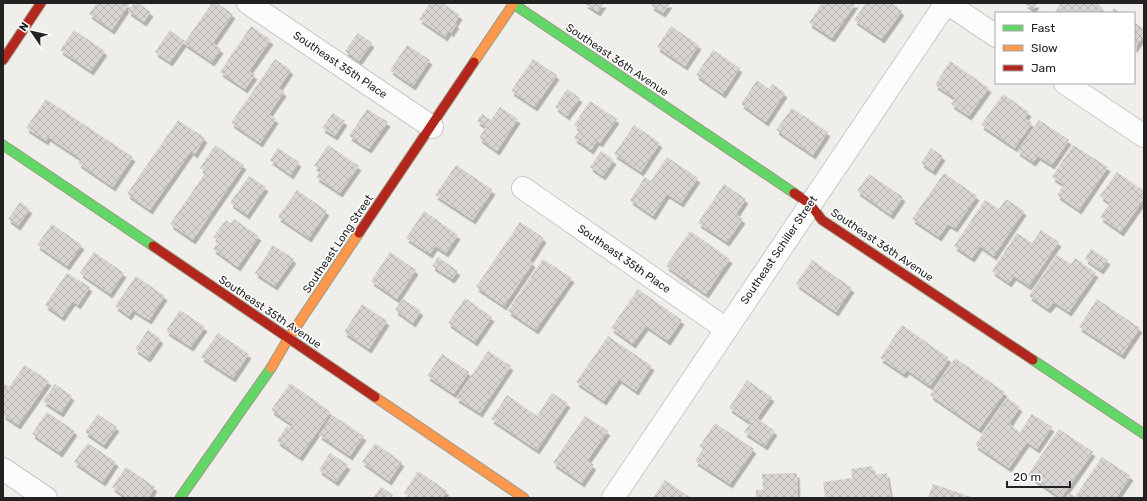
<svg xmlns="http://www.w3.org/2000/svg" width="1147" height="501" viewBox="0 0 1147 501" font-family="Rubik,sans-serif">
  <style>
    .building { fill: url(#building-cross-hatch); filter: url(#shadow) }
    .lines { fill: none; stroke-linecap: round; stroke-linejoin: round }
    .street-casing { stroke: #c9c8c7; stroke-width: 24 }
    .fast-casing { stroke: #999a82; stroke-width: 11 }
    .slow-casing { stroke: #999a82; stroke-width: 11 }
    .jam-casing { stroke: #999a82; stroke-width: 11 }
    .street { stroke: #fdfcfc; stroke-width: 22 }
    .fast { stroke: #63d668; stroke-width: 9 }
    .slow { stroke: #ff974d; stroke-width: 9 }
    .jam { stroke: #b3261e; stroke-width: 9 }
    .labels { text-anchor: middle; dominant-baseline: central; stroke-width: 3; stroke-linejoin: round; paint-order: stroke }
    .street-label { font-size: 11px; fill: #222; stroke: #fff }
  </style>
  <defs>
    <pattern id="building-cross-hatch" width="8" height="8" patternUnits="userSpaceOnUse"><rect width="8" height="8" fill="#d7d4d2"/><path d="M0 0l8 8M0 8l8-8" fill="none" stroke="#b8b6b4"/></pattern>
    <filter id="shadow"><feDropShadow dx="2.5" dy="4.5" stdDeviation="0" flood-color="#0004"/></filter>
  </defs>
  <rect width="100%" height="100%" fill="#f0eeeb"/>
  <g class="building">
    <path d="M97 3H130L112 30 89 14Z"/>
    <path d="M134 3H138L151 12 144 22 128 11Z"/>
    <path d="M212 3H217L233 14 213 43 221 49 212 62 184 43Z"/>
    <path d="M430 3H442L460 15 455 23 457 24 451 33 449 31 445 37 419 19Z"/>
    <path d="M584 3H604L598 12Z"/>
    <path d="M653 3H670L663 13 651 6Z"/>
    <path d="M822 3H856L832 38 809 23Z"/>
    <path d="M866 3H891L902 11 882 39 854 20Z"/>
    <path d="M1024 3H1037L1033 9Z"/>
    <path d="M1061 3H1096L1103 8 1099 13H1054Z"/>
    <path d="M1114 8 1121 13H1111Z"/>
    <path d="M1134 22 1144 29V35L1134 49Z"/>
    <path d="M251 26 271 40 249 71 255 75 245 89 220 72Z"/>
    <path d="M671 26 699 45 685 66 657 47Z"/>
    <path d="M74 30 105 51 91 71 60 50Z"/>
    <path d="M170 30 185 41 170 62 155 52Z"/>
    <path d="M358 33 372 43 359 61 345 51Z"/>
    <path d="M407 45 430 60 413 86 390 70Z"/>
    <path d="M713 50 740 68 723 94 696 75Z"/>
    <path d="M275 59 291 70 279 88 284 92 269 114 276 119 260 143 231 123Z"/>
    <path d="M533 59 557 75 535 107 511 91Z"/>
    <path d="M950 61 989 88 969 116 951 104 955 98 935 85Z"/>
    <path d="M757 80 769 89 772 84 785 93 766 122 741 104Z"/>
    <path d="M567 89 580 98 567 116 555 107Z"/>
    <path d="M1003 94 1029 112 1025 118 1032 123 1015 148 981 125Z"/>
    <path d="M46 99 133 157 113 187 78 163 81 159 48 137 46 141 26 128Z"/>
    <path d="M590 101 617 119 600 143 597 141 591 150 574 138 580 130 574 125Z"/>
    <path d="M500 107 518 119 497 151 479 138 486 127 477 121 482 114 491 120Z"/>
    <path d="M792 108 828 132 813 155 776 130Z"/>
    <path d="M367 109 388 122 369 149 349 136Z"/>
    <path d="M333 113 345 121 335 136 322 128Z"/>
    <path d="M178 120 205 138 195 154 191 151 150 210 127 194Z"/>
    <path d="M1039 120 1069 140 1052 165 1038 156 1033 162 1017 151Z"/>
    <path d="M634 125 660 143 641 172 614 154Z"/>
    <path d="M215 145 244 165 193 240 170 224 206 172 200 168Z"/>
    <path d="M328 145 359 166 340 193 316 177 321 170 314 166Z"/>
    <path d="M1073 145 1108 167 1079 210 1057 195 1064 185 1052 177Z"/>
    <path d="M278 148 299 162 291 175 270 160Z"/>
    <path d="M931 148 943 156 933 171 921 163Z"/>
    <path d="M601 151 614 160 603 176 590 167Z"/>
    <path d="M667 157 698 178 681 203 667 194 653 216 630 200 645 177 651 181Z"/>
    <path d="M456 165 493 190 473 220 435 195Z"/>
    <path d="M1117 172 1144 191V199L1121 232 1100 217 1110 203 1100 196Z"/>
    <path d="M944 173 977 196 955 228 948 224 939 237 912 219Z"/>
    <path d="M869 174 903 197 891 215 857 191Z"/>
    <path d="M249 176 266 187 247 215 230 203Z"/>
    <path d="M724 184 746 199 736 214 743 219 727 242 698 223Z"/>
    <path d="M297 190 327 211 309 238 278 217Z"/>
    <path d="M1006 199 1024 211 994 256 980 246 972 258 954 246 985 200 999 209Z"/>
    <path d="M20 202 30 209 18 226 8 219Z"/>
    <path d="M424 211 458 235 446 253 435 246 430 254 406 238Z"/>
    <path d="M234 219 259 236 238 267 213 249 219 241 213 237 226 220 231 223Z"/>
    <path d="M520 222 544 238 530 260 533 263 504 306 476 287Z"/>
    <path d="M52 224 82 245 67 266 37 245Z"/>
    <path d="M1041 230 1059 242 1029 286 1014 276 1009 283 992 271 1017 233 1032 243Z"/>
    <path d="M690 231 730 259 706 294 666 266Z"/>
    <path d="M273 245 294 259 275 286 255 273Z"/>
    <path d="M1091 249 1108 260 1101 270 1085 259Z"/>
    <path d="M94 252 124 273 110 294 80 273Z"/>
    <path d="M390 252 416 270 397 299 371 281Z"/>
    <path d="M1057 255 1071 264 1075 258 1096 273 1069 312 1054 302 1048 309 1029 296Z"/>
    <path d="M438 257 458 271 452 279 432 266Z"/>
    <path d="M543 259 572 278 536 330 508 311Z"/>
    <path d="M812 260 852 288 836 312 796 284Z"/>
    <path d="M67 273 90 287 78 305 73 301 62 317 45 305Z"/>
    <path d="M136 276 165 296 149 320 133 310 129 316 115 306Z"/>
    <path d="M638 289 682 320 668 341 646 326 633 344 611 328Z"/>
    <path d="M465 298 492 317 475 342 448 323Z"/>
    <path d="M403 299 421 311 413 323 395 310Z"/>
    <path d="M1097 299 1140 328 1122 355 1079 327Z"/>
    <path d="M362 304 387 321 369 349 344 332Z"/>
    <path d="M180 310 205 327 191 347 166 331Z"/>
    <path d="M902 325 949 358 930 386 907 370 904 374 880 358Z"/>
    <path d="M148 330 161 339 148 358 135 349Z"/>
    <path d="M218 333 249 354 233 378 201 357Z"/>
    <path d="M608 336 652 366 636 391 619 379 604 401 576 382Z"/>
    <path d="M488 351 511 366 480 413 456 398Z"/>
    <path d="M442 354 469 372 454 394 427 376Z"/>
    <path d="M955 358 1005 392 979 429 930 395Z"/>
    <path d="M25 365 49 381 18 425 3 415V387L5 384 9 387Z"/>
    <path d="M747 380 772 397 757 418 775 431 765 446 744 432 751 423 729 408Z"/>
    <path d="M290 383 331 412 300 457 277 441 287 426 290 428 293 425 271 410Z"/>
    <path d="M55 384 72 396 61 413 43 401Z"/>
    <path d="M552 393 568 403 537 450 491 419 507 395 537 416Z"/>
    <path d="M1007 398 1020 407 1009 424 1020 432 1032 414 1052 427 1037 449 1027 442 1009 468 975 445Z"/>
    <path d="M47 412 75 431 60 453 32 434Z"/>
    <path d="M98 414 117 427 104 445 85 432Z"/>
    <path d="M332 415 364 436 350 456 319 435Z"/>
    <path d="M585 416 608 431 587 461 594 465 582 483 553 463Z"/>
    <path d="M715 423 754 449 730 484 695 461 703 449 699 447Z"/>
    <path d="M1059 429 1093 452 1061 498 1028 475Z"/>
    <path d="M88 443 116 462 103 482 74 462Z"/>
    <path d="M375 443 402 462 389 481 362 462Z"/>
    <path d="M330 453 348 465 336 482 319 470Z"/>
    <path d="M1102 457 1131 476 1116 498H1065L1069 493 1075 497Z"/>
    <path d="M872 466 874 475 887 473 891 498H825L823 482 852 478 851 469Z"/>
    <path d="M126 467 155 487 148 498H127L112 487Z"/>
    <path d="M418 471 447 491 442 498H412L404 493Z"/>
    <path d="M797 473 798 498H756V490H763L762 474Z"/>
    <path d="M665 480 691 498H653Z"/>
    <path d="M933 484 974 498H928Z"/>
    <path d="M381 487 393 495 391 498H373Z"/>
  </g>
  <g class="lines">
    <defs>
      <g id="street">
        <path d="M248 3 432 127"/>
        <path d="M947 3 996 36"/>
        <path d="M1065 83 1144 136"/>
        <path d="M523 188 726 329"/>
        <path d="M3 469 46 498"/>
        <path d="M613 498 946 3"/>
      </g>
      <g id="fast">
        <path d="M512 3 794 193"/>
        <path d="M3 145 153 246"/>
        <path d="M1033 360 1144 434"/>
        <path d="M180 498 271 368"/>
      </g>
      <g id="slow">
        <path d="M474 62 514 3"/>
        <path d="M271 368 288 339 359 233"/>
        <path d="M375 397 524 498"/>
      </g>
      <g id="jam">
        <path d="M3 60 41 3"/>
        <path d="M794 193 810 204 822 220 1033 360"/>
        <path d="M359 233 474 62"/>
        <path d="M153 246 375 397"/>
      </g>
    </defs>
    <use href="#street" class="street-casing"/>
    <use href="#fast" class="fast-casing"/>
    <use href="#slow" class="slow-casing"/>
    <use href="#jam" class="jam-casing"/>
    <use href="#street" class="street"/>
    <use href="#fast" class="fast"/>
    <use href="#slow" class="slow"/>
    <use href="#jam" class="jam"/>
  </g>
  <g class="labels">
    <g class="street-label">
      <text transform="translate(617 60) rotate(34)">Southeast 36th Avenue</text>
      <text transform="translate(340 65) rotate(34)">Southeast 35th Place</text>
      <text transform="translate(338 244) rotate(-56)">Southeast Long Street</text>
      <text transform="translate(882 245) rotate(34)">Southeast 36th Avenue</text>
      <text transform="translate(779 250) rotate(-56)">Southeast Schiller Street</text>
      <text transform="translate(624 259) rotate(35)">Southeast 35th Place</text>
      <text transform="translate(270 312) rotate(34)">Southeast 35th Avenue</text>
    </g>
  </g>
  <rect width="1147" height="501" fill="none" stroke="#222222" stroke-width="8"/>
  <rect x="995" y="12" width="140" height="72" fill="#ffffff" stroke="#a7a7a7"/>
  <rect x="1003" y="25" width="20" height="6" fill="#63d668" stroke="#a7a7a7"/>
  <text x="1031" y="32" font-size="12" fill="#222222">Fast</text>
  <rect x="1003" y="45" width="20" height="6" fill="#ff974d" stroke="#a7a7a7"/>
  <text x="1031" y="52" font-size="12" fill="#222222">Slow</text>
  <rect x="1003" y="65" width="20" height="6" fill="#b3261e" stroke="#a7a7a7"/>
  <text x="1031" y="72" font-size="12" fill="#222222">Jam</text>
  <g transform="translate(32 32) rotate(304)" stroke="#ffffff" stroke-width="3" paint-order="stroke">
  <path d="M0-3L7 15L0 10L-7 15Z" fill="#222222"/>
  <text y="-6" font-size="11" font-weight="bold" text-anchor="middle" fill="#222222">N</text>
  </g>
  <path d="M1007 481v6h63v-6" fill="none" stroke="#222222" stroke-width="2"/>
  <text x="1013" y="481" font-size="12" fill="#222222" stroke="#ffffff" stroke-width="3" paint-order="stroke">20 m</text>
</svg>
